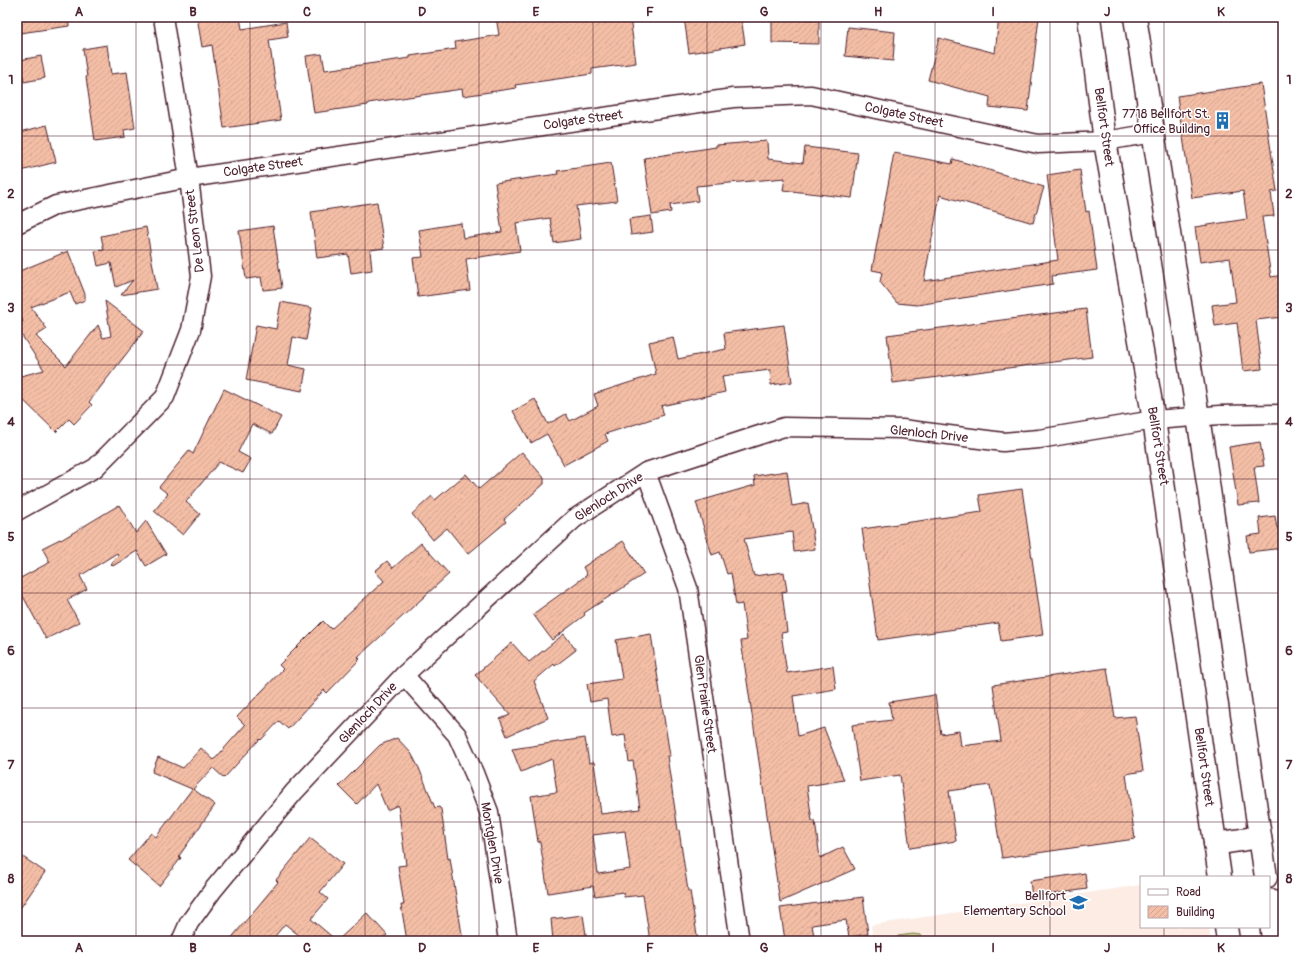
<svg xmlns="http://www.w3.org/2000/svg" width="1300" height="958" viewBox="0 0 1300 958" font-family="Pangolin,sans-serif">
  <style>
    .built { fill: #fcece4 }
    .grass { fill: url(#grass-tufts); stroke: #867959 }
    .building { fill: url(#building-hatch); stroke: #4a1f2b; fill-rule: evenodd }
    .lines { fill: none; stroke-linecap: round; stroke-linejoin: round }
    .street-casing { stroke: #4a1f2b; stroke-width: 21 }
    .secondary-casing { stroke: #4a1f2b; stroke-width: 25 }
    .street { stroke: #fff; stroke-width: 18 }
    .secondary { stroke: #fff; stroke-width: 22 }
    .grid { fill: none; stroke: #4a1f2b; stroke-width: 1; stroke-opacity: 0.55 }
    .labels { text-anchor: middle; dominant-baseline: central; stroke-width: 3; stroke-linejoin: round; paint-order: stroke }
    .poi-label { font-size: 13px; fill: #4a1f2b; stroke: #fff; text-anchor: end }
    .street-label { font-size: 13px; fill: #4a1f2b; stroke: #fff }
    .neatline { fill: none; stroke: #4a1f2b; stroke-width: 1.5 }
    .grid-label { font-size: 13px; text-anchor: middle; font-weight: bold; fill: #4a1f2b }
  </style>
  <defs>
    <pattern id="grass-tufts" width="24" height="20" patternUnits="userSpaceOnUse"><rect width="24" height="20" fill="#c2d387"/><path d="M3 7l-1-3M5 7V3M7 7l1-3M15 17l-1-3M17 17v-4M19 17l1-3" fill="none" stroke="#a8b575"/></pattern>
    <pattern id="building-hatch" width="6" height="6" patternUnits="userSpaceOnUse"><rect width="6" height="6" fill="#f4bea6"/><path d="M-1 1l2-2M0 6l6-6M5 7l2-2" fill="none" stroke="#d3a38f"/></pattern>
  </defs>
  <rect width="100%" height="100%" fill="#fff"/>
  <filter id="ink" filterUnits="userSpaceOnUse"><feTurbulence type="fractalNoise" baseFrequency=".025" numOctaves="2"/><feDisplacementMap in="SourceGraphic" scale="8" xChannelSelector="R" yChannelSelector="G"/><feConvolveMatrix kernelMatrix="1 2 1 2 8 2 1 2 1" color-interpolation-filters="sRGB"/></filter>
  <g filter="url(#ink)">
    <path class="built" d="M1141 885V927H1209L1211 941H873L871 925Z"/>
    <path class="grass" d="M913 934 920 935 924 941H895L898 936Z"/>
    <g class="building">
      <path d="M18 17H68L69 26 20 33Z"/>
      <path d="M197 17H214V19L240 17 242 29 286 22 288 37 269 40 281 120 224 128 212 45 202 47Z"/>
      <path d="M496 17H521L522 22 561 17H630L636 63 592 69V74L515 85 516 88 463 96 462 89 368 103V105L314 113 306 56 322 54 325 70 410 58V56L456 49 455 42 499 35Z"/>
      <path d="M684 17H741L745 44 689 53Z"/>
      <path d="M772 17H804V19L819 20V44L772 43Z"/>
      <path d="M999 17H1039L1028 111 989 107 990 97 928 80 939 38 995 53Z"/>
      <path d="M848 27 895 32 893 61 845 56Z"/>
      <path d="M107 45 111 74 127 72 135 128 124 130 125 137 95 141 86 77H87L83 49Z"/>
      <path d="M41 56 45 78 24 82 20 60Z"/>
      <path d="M1261 84 1277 191 1271 192 1274 216 1262 217 1271 277 1283 275V317L1256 320 1262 369 1243 371 1237 323 1215 326 1212 305 1236 302 1230 258 1200 262 1195 227 1247 219 1243 191 1192 198 1177 96Z"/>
      <path d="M47 125 56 162 17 172V133Z"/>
      <path d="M767 141 768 159 803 163 805 147 858 153 852 198 783 190 785 178 696 186 698 201 670 205 671 212 652 215 644 158 716 147V145Z"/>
      <path d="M894 153 952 164 953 159 1044 187 1033 223 940 195 924 281 1058 260 1047 175 1080 170 1086 212 1089 211 1097 270 1052 276 1053 284 917 305 897 303 880 282 882 272 872 270Z"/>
      <path d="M611 163 617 201 576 206 581 239 554 243 550 218 516 223 520 251 466 259 470 290 418 297 413 258 423 257 419 230 461 223 463 238 502 232 495 183 558 174 557 171Z"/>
      <path d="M377 202 384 248 370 250 372 270 351 273 348 254 317 258 311 212Z"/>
      <path d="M651 216 653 232 631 235 629 219Z"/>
      <path d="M273 226 282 288 263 290 261 277 246 279 239 231Z"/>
      <path d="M146 227 157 289 121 295 133 280 116 287 111 263 98 266 95 251 104 250 101 236Z"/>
      <path d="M68 251 85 294V300L75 304 70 292 31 307 47 329 36 336 66 366 98 325 103 338 111 336 105 301 144 331 89 402 92 405 74 424 69 419 56 432 17 394V377L44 370 17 328V321L19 319 23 322 19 312 17 313V272Z"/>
      <path d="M281 302 312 308 306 340 293 337 288 365 306 369 302 391 246 380 256 325 276 329Z"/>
      <path d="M1086 309 1092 357 893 383 887 335Z"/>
      <path d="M784 325 792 382 771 385 770 370 722 376 725 392 661 406 664 415 605 434 608 441 564 465 547 434 531 443 513 411 535 399 548 424 566 414 570 421 598 406 594 394 656 374 649 342 673 337 678 359 726 349 724 333Z"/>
      <path d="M224 389 281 417 272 434 252 424 238 452 251 459 243 473 219 462 186 502 200 514 183 535 154 511 168 494 159 487 189 451 193 454Z"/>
      <path d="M1260 442 1264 466 1254 467 1259 503 1238 505 1229 447Z"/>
      <path d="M522 452 544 478V484L504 519 506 522 468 554 447 528 433 540 412 514 432 496 435 500 466 474 479 489Z"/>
      <path d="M787 471 792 506 808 503 815 549 794 552 792 532 744 539 754 576 784 572 787 591 782 592 787 632 781 633 787 673 833 666 836 689 793 696 798 736 824 728 844 780 807 786 812 821H815L820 858 843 847 855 869 780 902 741 641 747 640 742 604 736 605 731 573 727 574 720 552 712 555 696 502 755 485 754 476Z"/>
      <path d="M1022 489 1043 635 1001 641 998 623 878 640 862 529 982 512 979 495Z"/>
      <path d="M119 505 136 533 146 521 166 554 146 566 137 551 113 566 111 564 118 555 117 553 80 576 87 589 67 600 79 622 46 639 17 585V580L50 562 42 548 60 539 61 540Z"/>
      <path d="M1275 516 1277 528 1283 527V548L1249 552 1247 536 1261 534 1259 518Z"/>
      <path d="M623 541 644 574 584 613 585 615 552 640 533 614 587 575 583 567Z"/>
      <path d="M421 543 449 574 358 657 360 659 327 693 324 690 288 729 279 721 261 740 260 739 224 778 213 768 193 789 215 805 179 856 181 858 159 886 128 860 151 833 156 837 192 789 152 772 158 757 183 768 201 748 214 760 245 725 237 717 283 669 279 665 323 621 331 629 384 581 375 571 387 561 393 568Z"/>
      <path d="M564 634 576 650 555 666 554 664 534 681 548 718 507 736 500 719 510 715 475 675 512 643 529 662Z"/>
      <path d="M651 634 670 756H667L678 830H679L688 891H690L698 941H650L643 895 624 897 623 892 595 896 593 886 548 893 540 842H538L531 796 557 792 552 759 521 772 512 749 585 738 589 763 594 762 601 814 640 809 633 761 629 762 625 735 612 737 607 699 590 702 587 684 622 679 616 640ZM625 831 630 869 598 874 593 835Z"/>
      <path d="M1107 668 1115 718 1135 716 1143 771 1126 774 1135 839 1002 858 990 785 949 791 956 841 910 848 900 775 860 781 852 725 892 720 889 702 935 695 941 734 959 731 961 746 1001 741 993 685Z"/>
      <path d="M397 738 411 753 419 768 435 808 439 807 441 809 448 859 450 858 463 941H407L401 905H404L398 866 406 865 398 805 387 810 376 784 357 804 339 786 380 745Z"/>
      <path d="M310 838 343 864 320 892 328 899 311 919 337 941 367 913 387 935 380 941H306L285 924 271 941H229L278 882 276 880Z"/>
      <path d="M17 853 45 872 17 913Z"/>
      <path d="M1085 873 1087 889 1032 897 1030 881Z"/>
      <path d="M863 897 868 934 849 937 846 920 812 925 814 936 785 940 780 908Z"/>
      <path d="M583 915 587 941H553L551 919Z"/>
    </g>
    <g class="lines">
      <defs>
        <g id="street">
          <path d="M17 224 56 205 189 178 733 98 811 95 1038 144 1105 141 1154 133"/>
          <path d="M646 472 688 588 740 941"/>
          <path d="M17 511 95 468 165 397 191 330 201 276 189 178 163 17"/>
          <path d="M404 675 457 735 474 773 489 812 508 941"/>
          <path d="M181 941 189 923 213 890 294 792 404 675 574 519 646 472 784 427 902 429 1003 442 1039 439 1154 420 1220 415 1283 414"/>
        </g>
        <g id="secondary">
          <path d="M1089 17 1105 141 1154 420 1220 877"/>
          <path d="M1135 17 1203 449 1266 877"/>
          <path d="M1215 844 1260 837"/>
          <path d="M1269 900 1273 941"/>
          <path d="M1226 927 1228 941"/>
        </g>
      </defs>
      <use href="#street" class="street-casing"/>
      <use href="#secondary" class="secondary-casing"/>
      <use href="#street" class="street"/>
      <use href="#secondary" class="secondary"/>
    </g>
  </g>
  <path class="grid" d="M136 17V941M250 17V941M365 17V941M479 17V941M593 17V941M707 17V941M821 17V941M935 17V941M1050 17V941M1164 17V877M17 136H1283M17 250H1283M17 365H1283M17 479H1283M17 593H1283M17 708H1283M17 822H1283M1164 927V941"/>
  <defs>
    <symbol id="building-bare" viewBox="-9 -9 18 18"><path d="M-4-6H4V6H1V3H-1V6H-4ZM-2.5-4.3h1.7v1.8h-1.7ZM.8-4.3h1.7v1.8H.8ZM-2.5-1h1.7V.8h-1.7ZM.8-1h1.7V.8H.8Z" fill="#1f6fb2" stroke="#fff" stroke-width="2.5" paint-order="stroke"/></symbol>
    <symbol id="school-bare" viewBox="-9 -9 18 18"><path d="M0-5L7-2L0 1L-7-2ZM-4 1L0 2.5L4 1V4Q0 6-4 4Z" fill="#1f6fb2" stroke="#fff" stroke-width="2.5" paint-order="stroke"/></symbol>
  </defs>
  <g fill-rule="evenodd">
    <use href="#building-bare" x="1210" y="108" width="25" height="25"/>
    <use href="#school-bare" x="1066" y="890" width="25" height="25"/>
  </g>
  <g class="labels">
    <g class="poi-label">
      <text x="1210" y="114">7718 Bellfort St.<tspan x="1210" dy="15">Office Building</tspan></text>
      <text x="1066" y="896">Bellfort<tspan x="1066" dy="15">Elementary School</tspan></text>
    </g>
    <g class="street-label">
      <text transform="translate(904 115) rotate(12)">Colgate Street</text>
      <text transform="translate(583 120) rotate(-8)">Colgate Street</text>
      <text transform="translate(1104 127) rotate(82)">Bellfort Street</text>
      <text transform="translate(263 167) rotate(-8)">Colgate Street</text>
      <text transform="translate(195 231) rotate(-97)">De Leon Street</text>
      <text transform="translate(929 434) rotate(6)">Glenloch Drive</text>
      <text transform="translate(1158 446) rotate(81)">Bellfort Street</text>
      <text transform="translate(609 497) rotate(-33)">Glenloch Drive</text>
      <text transform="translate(705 704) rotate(82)">Glen Prairie Street</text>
      <text transform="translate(368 713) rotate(-47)">Glenloch Drive</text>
      <text transform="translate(1204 767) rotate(82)">Bellfort Street</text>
      <text transform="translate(492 843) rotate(80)">Montglen Drive</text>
    </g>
  </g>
  <rect width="1300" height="958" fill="none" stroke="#fff" stroke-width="44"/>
  <rect x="1140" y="876" width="130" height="52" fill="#ffffff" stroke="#b7a5aa"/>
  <rect x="1148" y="889" width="20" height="6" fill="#ffffff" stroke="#b7a5aa"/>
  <text x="1176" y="896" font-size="12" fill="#4a1f2b">Road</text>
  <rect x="1148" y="906" width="20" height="12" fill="url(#building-hatch)" stroke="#b7a5aa"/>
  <text x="1176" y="916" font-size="12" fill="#4a1f2b">Building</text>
  <rect x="22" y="22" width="1256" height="914" class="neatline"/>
  <g class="grid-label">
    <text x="79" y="16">A</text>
    <text x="193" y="16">B</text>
    <text x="307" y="16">C</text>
    <text x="422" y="16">D</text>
    <text x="536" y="16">E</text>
    <text x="650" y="16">F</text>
    <text x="764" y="16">G</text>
    <text x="878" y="16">H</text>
    <text x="993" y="16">I</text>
    <text x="1107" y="16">J</text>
    <text x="1221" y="16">K</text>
    <text x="11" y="84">1</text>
    <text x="1289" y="84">1</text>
    <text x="11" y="198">2</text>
    <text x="1289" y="198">2</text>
    <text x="11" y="312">3</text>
    <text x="1289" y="312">3</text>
    <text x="11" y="426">4</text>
    <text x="1289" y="426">4</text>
    <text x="11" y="541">5</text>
    <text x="1289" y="541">5</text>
    <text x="11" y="655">6</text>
    <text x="1289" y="655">6</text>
    <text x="11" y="769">7</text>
    <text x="1289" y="769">7</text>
    <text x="11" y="883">8</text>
    <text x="1289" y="883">8</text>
    <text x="79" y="952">A</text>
    <text x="193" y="952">B</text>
    <text x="307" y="952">C</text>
    <text x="422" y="952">D</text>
    <text x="536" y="952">E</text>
    <text x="650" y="952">F</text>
    <text x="764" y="952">G</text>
    <text x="878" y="952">H</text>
    <text x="993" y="952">I</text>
    <text x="1107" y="952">J</text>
    <text x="1221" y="952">K</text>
  </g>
</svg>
